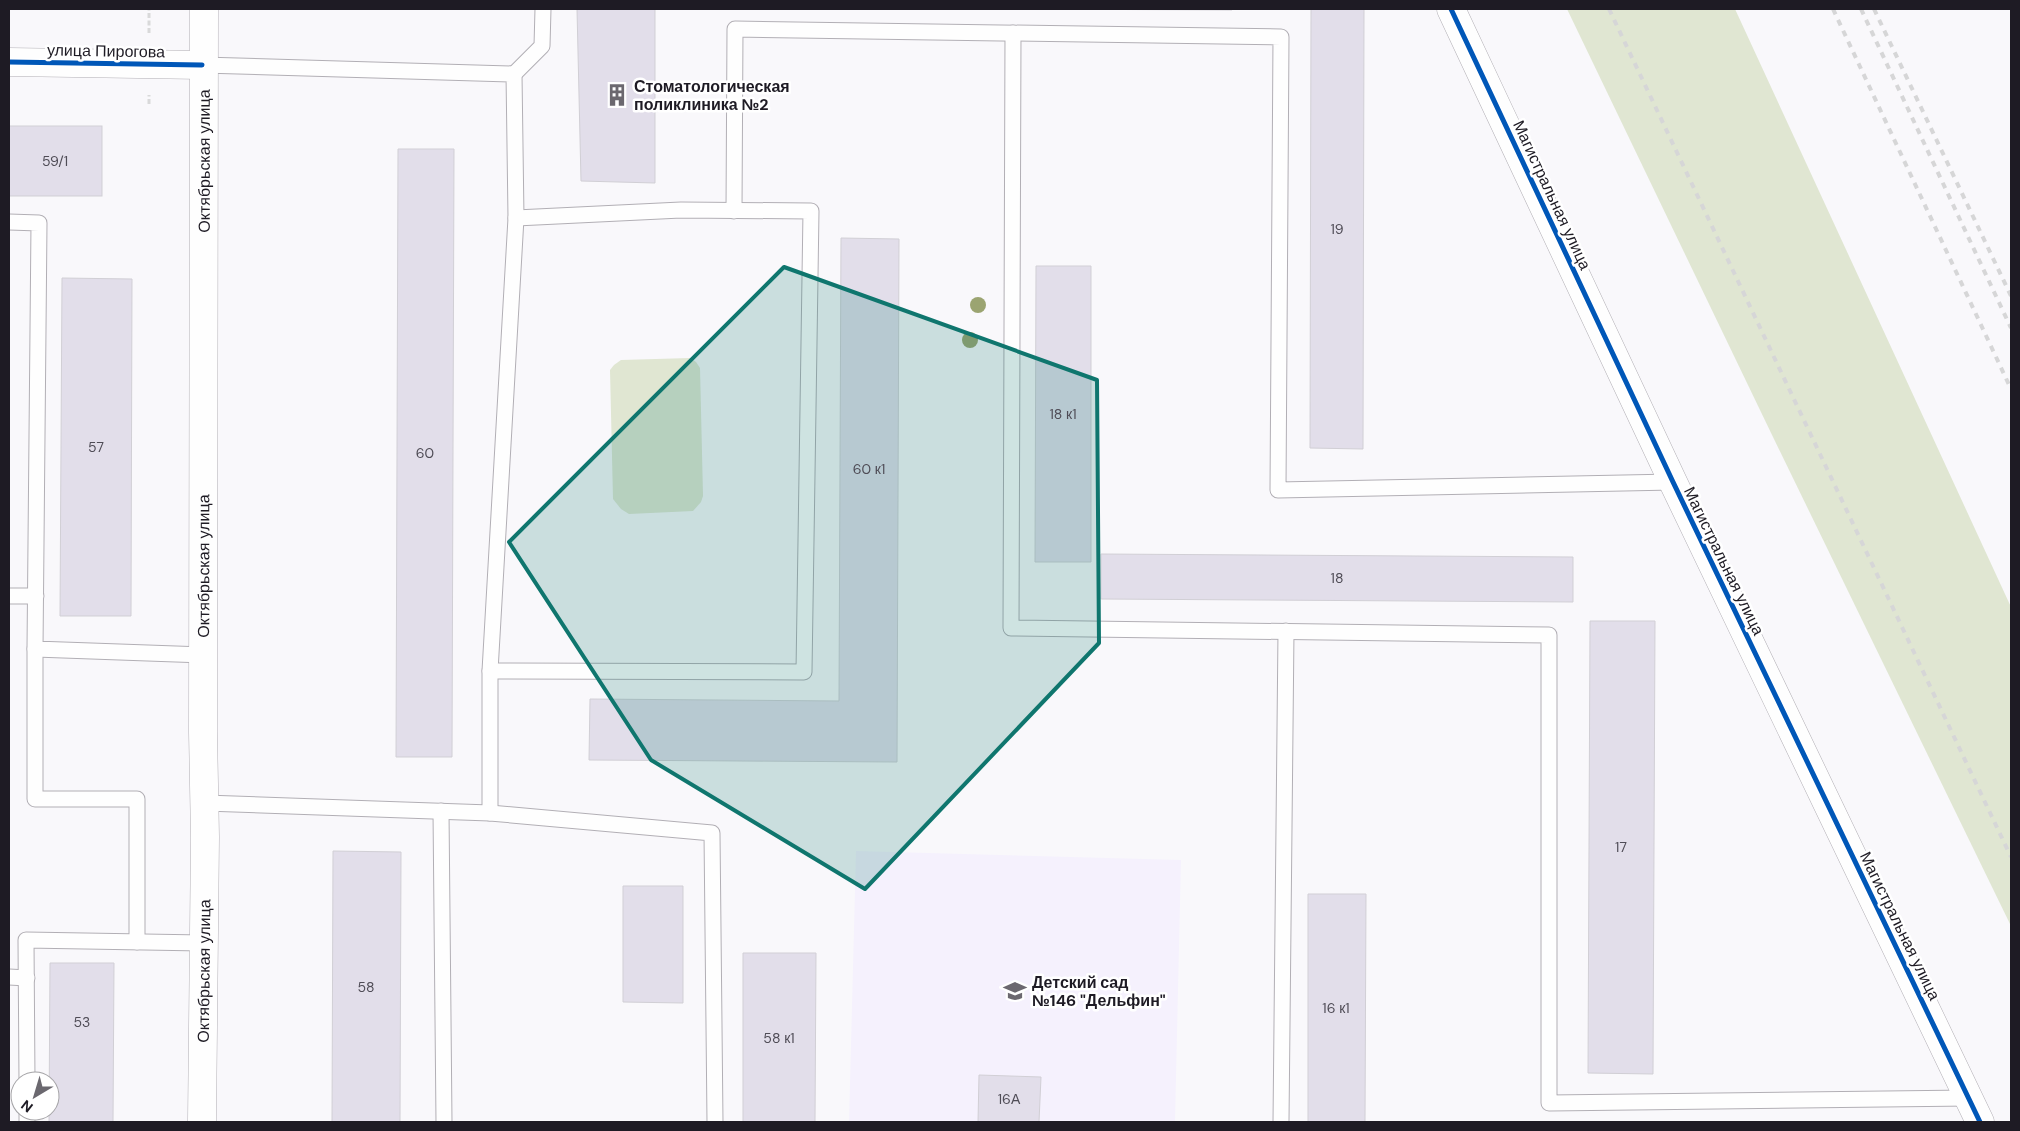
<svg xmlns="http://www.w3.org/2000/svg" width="2020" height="1131" viewBox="0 0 2020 1131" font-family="'DM Sans',sans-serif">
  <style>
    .built { fill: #f5f1fd }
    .green { fill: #e0e6d2 }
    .building { fill: #e2deea; stroke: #d1cfd5 }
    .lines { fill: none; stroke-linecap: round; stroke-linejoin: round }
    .lane-casing { stroke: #b2afb5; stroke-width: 17 }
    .street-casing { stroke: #b2afb5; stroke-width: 29 }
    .secondary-casing { stroke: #b2afb5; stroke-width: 29 }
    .path { stroke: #d9d9da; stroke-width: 3; stroke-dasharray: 5 2.5; stroke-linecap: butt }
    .lane { stroke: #fefefe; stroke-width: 15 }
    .street { stroke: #fefefe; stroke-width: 28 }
    .secondary { stroke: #fefefe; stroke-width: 28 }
    .rail { stroke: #d6d6d7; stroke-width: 4; stroke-dasharray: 6 6; stroke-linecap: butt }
    .cycleway-casing { stroke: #fff; stroke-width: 8 }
    .cycleway { stroke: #0057b8; stroke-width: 5 }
    .tree { fill: #9ba471 }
    .marked { fill: #0f766e; fill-opacity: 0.2; stroke: #0f766e; stroke-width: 4; stroke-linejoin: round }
    .labels { text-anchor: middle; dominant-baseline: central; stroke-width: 5; stroke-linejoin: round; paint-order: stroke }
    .number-label { font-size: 14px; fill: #4f4c56 }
    .street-label { font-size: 16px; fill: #1e1b24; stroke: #fff }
    .poi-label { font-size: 16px; font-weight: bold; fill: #1e1b24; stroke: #fff; text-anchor: start }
  </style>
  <rect width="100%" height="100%" fill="#f9f8fb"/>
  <path class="built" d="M856 851 1181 860 1175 1122H849Z"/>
  <g class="green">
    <rect x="9" y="9" width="123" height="1"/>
    <path d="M1567 9H1735L2011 607V926L1773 437Z"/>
    <path d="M690 358 696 362 700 368 703 496 701 502 693 511 629 514 621 509 613 499 610 370 614 365 621 360Z"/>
  </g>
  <g class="building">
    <path d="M577 9H655V183L581 181Z"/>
    <path d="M1019 9H1232V10Z"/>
    <path d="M1311 9H1364L1363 449 1310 448Z"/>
    <rect x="9" y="126" width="93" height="70"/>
    <path d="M398 149H454L452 757H396Z"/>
    <path d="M841 238 899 239 897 762 589 760 590 699 839 701Z"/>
    <path d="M1036 266H1091V562H1035Z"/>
    <path d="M62 278 132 279 131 616H60Z"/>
    <path d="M1101 554 1573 557V602L1101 599Z"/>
    <path d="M1590 621H1655L1653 1074 1588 1073Z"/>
    <path d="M333 851 401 852 400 1122H332Z"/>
    <path d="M623 886H683V1003L623 1002Z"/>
    <path d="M1308 894H1366L1365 1122H1308Z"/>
    <path d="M743 953H816L815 1122H743Z"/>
    <path d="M50 963H114L113 1122H49Z"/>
    <path d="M979 1075 1041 1077 1039 1122H978Z"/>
  </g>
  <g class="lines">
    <defs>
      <g id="lane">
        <path d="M1013 33 1011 628 1549 635V1103L1969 1098"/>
        <path d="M202 65 514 74 516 218 490 671V813L205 803"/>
        <path d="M514 74 542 46 543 9"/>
        <path d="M734 211 735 29 1281 37 1278 490 1673 482"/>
        <path d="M9 222 39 223 35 649 204 655"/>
        <path d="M9 596H36"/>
        <path d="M35 649V799H137V942"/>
        <path d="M490 671 804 672 811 211 681 210 516 218"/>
        <path d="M441 811 444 1122"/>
        <path d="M490 813 712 833 715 1122"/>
        <path d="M9 977 27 978"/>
        <path d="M27 1081 26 940 203 943"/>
        <path d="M27 1122V1111"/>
        <path d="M1281 1122 1286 631"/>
      </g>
      <path id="street" d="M9 62 202 65"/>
      <g id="secondary">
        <path d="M1451 9 1673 482 1980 1122"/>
        <path id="s1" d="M202 1122 205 837 203 732 204 9"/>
      </g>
    </defs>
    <use href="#lane" class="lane-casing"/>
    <use href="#street" class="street-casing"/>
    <use href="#secondary" class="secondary-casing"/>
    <g class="path">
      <path d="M149 33V9"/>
      <path d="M149 104V95"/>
    </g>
    <use href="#lane" class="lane"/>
    <use href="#street" class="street"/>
    <use href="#secondary" class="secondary"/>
    <g class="rail">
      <path d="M1609 9 2011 857"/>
      <path d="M1833 9 2011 389"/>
      <path d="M1861 9 2011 328"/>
      <path d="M1874 9 2011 296"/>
    </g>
    <defs>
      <g id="cycleway">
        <path d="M1451 9 1673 482 1980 1122"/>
        <path d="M9 62 202 65"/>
      </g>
    </defs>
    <use href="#cycleway" class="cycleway-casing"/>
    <use href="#cycleway" class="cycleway"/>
  </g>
  <g class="tree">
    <circle cx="978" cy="305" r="8"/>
    <circle cx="970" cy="340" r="8"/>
  </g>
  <path class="marked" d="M784 267 1097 380 1099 643 865 889 651 760 509 542Z"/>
  <defs>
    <symbol id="building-bare" viewBox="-9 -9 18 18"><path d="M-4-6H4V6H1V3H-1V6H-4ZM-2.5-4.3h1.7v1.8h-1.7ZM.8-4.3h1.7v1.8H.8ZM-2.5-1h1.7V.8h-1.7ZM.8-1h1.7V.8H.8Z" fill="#6b686f" stroke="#fff" stroke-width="2.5" paint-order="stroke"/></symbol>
    <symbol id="school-bare" viewBox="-9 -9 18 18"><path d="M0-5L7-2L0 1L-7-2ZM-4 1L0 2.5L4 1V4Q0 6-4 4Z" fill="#6b686f" stroke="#fff" stroke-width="2.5" paint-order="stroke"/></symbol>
  </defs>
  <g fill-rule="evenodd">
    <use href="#building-bare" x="601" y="79" width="32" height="32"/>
    <use href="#school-bare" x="999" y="975" width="32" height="32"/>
  </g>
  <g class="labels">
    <g class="number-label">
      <text x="55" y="161">59/1</text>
      <text x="1337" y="229">19</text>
      <text x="1063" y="414">18 к1</text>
      <text x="96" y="447">57</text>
      <text x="425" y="453">60</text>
      <text x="869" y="469">60 к1</text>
      <text x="1337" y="578">18</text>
      <text x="1621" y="847">17</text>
      <text x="366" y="987">58</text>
      <text x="1336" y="1008">16 к1</text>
      <text x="82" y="1022">53</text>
      <text x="779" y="1038">58 к1</text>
      <text x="1009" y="1099">16А</text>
    </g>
    <g class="street-label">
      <text transform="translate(106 51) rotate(1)">улица Пирогова</text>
      <text stroke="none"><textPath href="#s1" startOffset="961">Октябрьская улица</textPath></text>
      <text transform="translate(1552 195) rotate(65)">Магистральная улица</text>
      <text transform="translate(1724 561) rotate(64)">Магистральная улица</text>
      <text stroke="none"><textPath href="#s1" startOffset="556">Октябрьская улица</textPath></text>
      <text transform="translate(1900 926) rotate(64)">Магистральная улица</text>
      <text stroke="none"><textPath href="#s1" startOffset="151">Октябрьская улица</textPath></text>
    </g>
    <g class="poi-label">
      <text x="634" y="86">Стоматологическая<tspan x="634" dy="18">поликлиника №2</tspan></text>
      <text x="1032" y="982">Детский сад<tspan x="1032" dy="18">№146 "Дельфин"</tspan></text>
    </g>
  </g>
  <rect width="2020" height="1131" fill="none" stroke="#1e1b24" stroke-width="20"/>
  <g transform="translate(35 1096) rotate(218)"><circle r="24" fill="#ffffff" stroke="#a5a4a7"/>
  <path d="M0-4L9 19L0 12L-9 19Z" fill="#6b686f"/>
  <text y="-8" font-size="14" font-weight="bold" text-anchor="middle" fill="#1e1b24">N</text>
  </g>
</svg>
